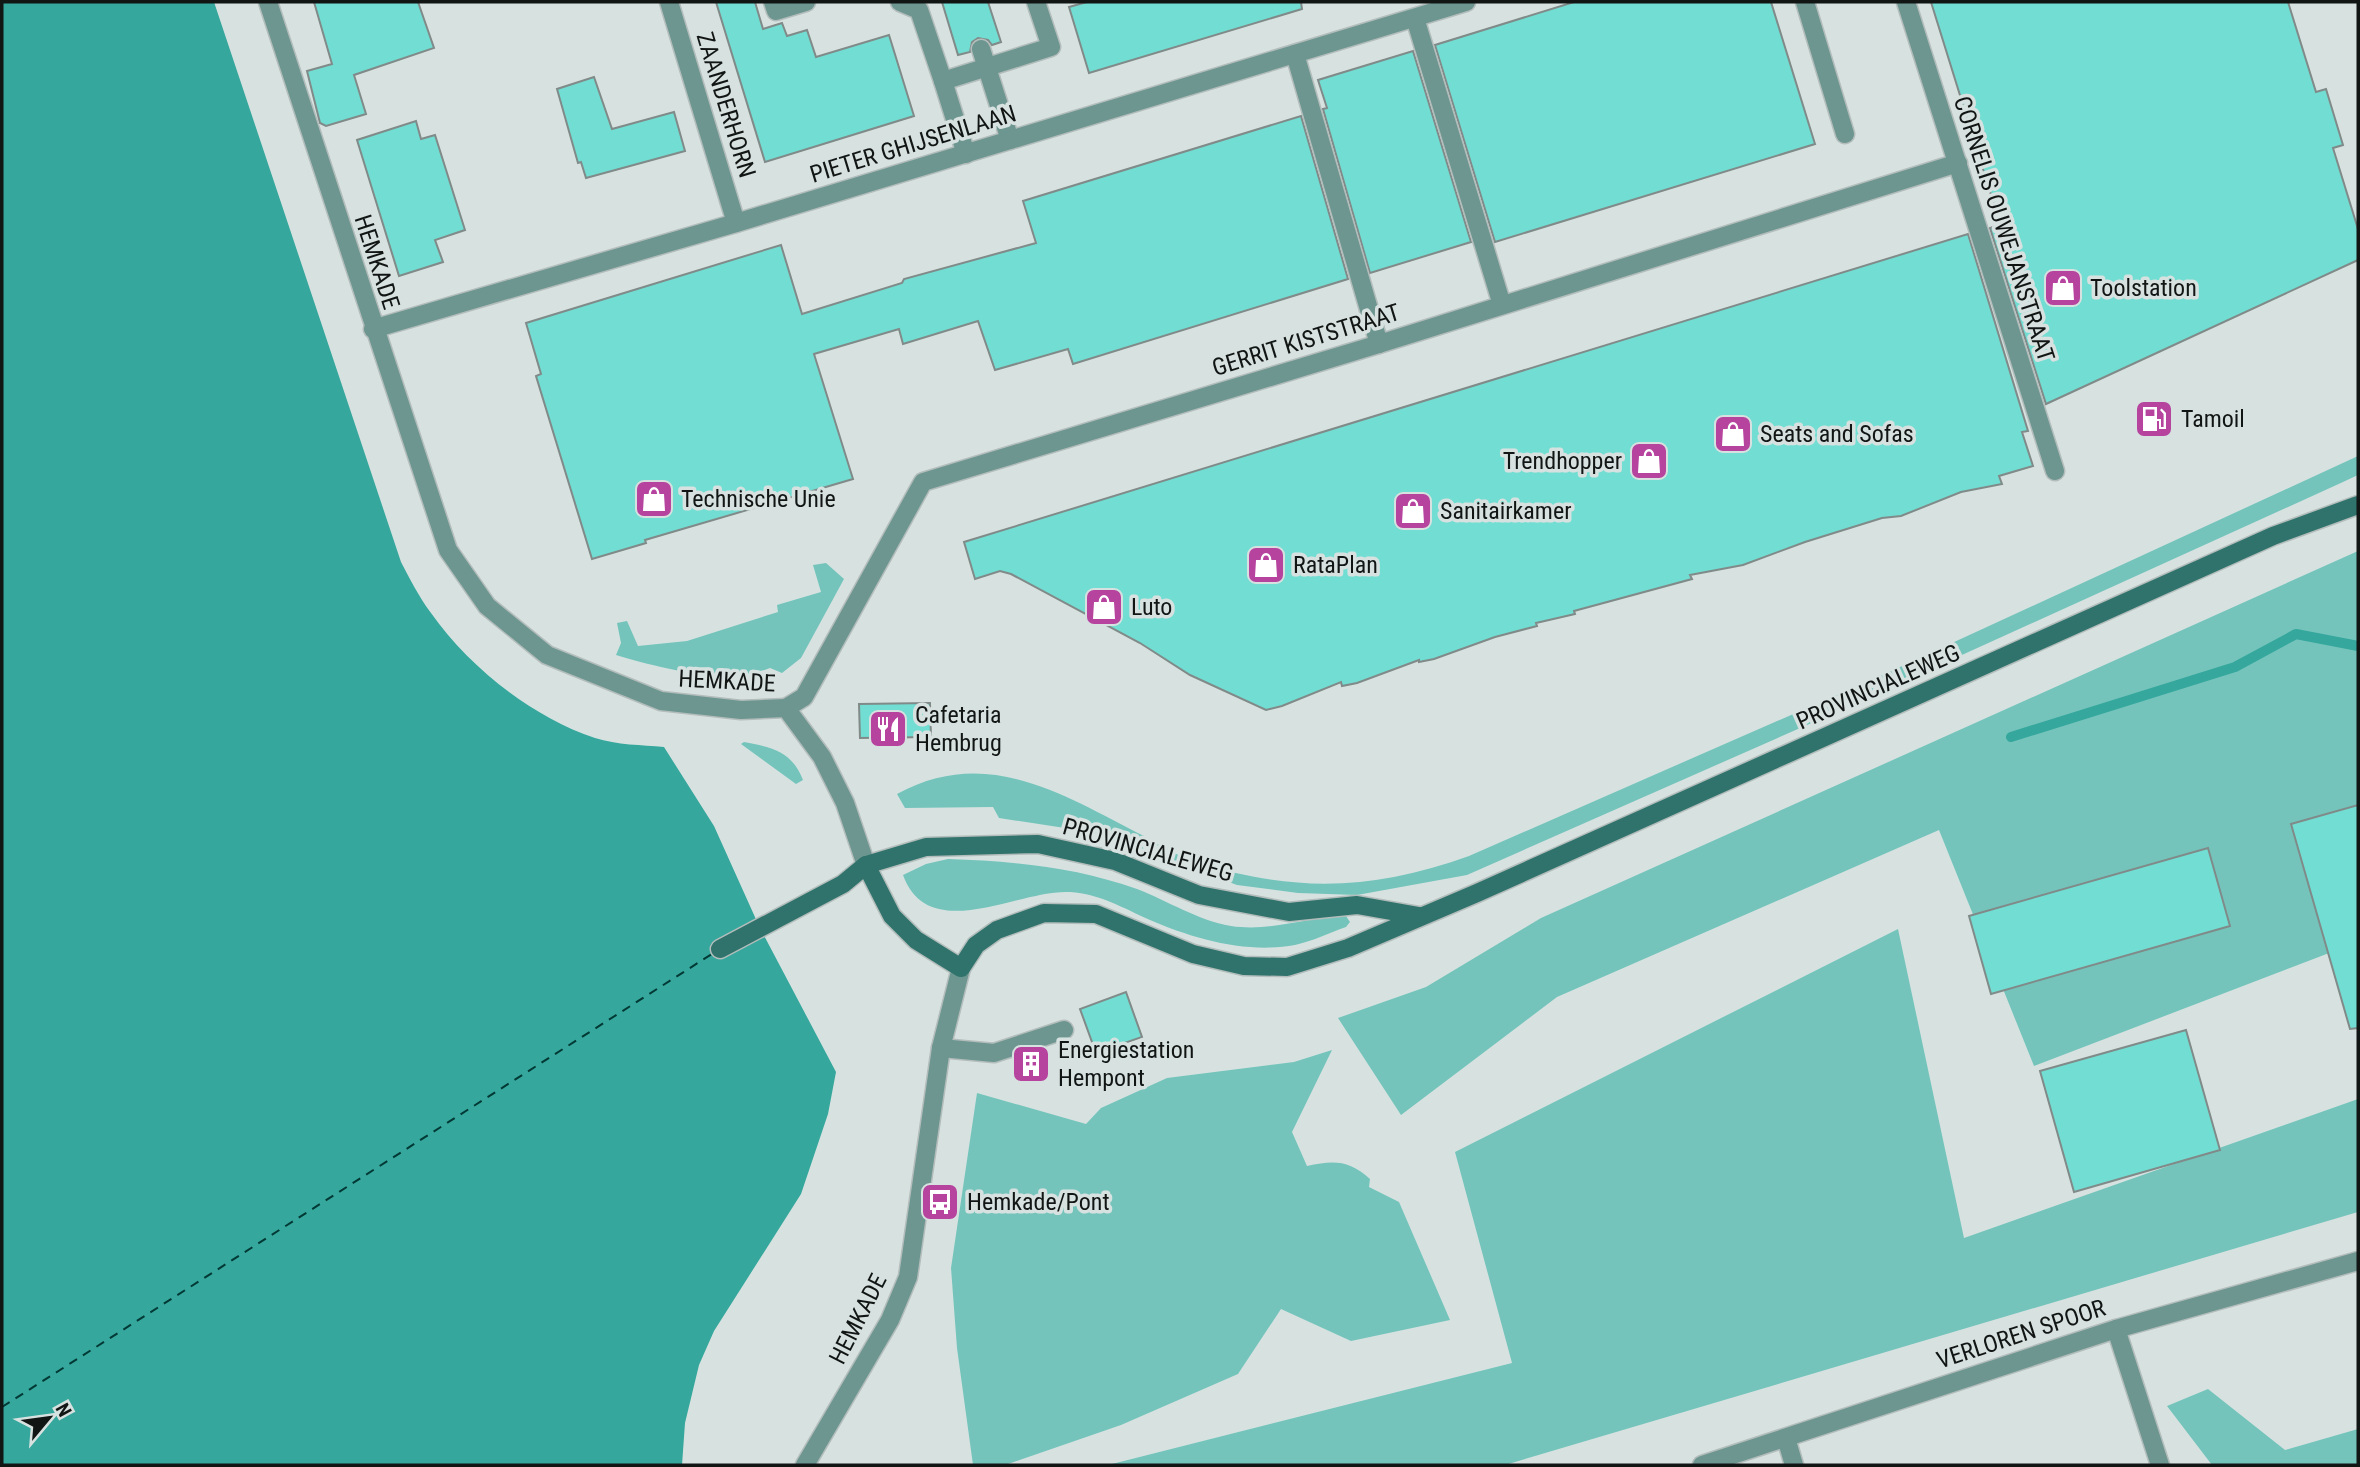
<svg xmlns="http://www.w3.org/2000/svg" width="2360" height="1467" viewBox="0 0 2360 1467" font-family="'Roboto Condensed',sans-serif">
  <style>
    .green { fill: #74c4bc }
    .water { fill: #35a79d }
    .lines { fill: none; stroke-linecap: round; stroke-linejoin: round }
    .stream { stroke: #35a79d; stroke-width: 10 }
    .ferry { stroke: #033935; stroke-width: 2; stroke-dasharray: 9 7; stroke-linecap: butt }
    .building { fill: #72ddd2; stroke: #808b89; stroke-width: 2 }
    .lane-casing { stroke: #b3bdbb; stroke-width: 21 }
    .street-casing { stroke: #b3bdbb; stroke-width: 21 }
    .secondary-casing { stroke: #b3bdbb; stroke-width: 21 }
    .lane { stroke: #6d9691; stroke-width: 18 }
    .street { stroke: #6d9691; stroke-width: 18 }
    .secondary { stroke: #30736c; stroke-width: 18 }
    .labels { text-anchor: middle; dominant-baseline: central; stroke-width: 7; stroke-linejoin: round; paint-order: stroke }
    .street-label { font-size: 24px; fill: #111514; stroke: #d7e2e0 }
    .poi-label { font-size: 24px; fill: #111514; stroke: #d7e2e0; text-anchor: start }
  </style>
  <rect width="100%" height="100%" fill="#d7e2e0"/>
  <g class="green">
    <path d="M2358 456V475L2343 482 1832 714 1467 875 1357 895 1298 893 1237 885 1091 832 999 818 993 807 905 808 897 794C988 744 1065 796 1146 837 1161 845 1177 856 1193 861 1292 893 1372 891 1469 856L1889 672Z"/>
    <path d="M2358 551V942L2034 1066 1939 830 1557 997 1401 1115 1338 1018 1426 987 1541 918Z"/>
    <path d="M826 563 844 579 801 658 782 673 770 668C726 685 659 668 616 655L621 643 617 623 627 621 638 646 687 641 778 612 777 605 821 592 813 565Z"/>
    <path d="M744 742C771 747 792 751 803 780L796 784 741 744Z"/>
    <path d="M948 859C1012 861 1076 867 1137 889 1168 901 1197 920 1231 926 1271 932 1306 917 1346 916L1350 922 1346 927C1329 933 1313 941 1295 945 1247 954 1194 939 1150 920 1123 908 1100 894 1070 892 1018 889 929 946 903 875L926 864Z"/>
    <path d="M1898 929 1964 1238 2358 1099V1212L1505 1465H1108L1512 1363 1455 1152Z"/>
    <path d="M1332 1050 1292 1132 1307 1166C1334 1160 1349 1160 1370 1179L1369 1187 1399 1202 1450 1320 1351 1341 1281 1309 1238 1374 1121 1425 1005 1465H973L957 1348 951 1268 977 1093 1086 1124 1101 1108 1167 1078 1294 1062Z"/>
    <path d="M2208 1389 2285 1450 2358 1429V1465H2212L2167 1406Z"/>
  </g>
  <path class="water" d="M2 2H214L401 562C410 579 419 597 431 613 469 667 532 717 595 738 617 745 642 745 664 747L714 826 759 926 836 1072 828 1114 801 1194 714 1331 699 1365 685 1423 682 1465H2Z"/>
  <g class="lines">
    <path class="stream" d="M2011 737 2235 667 2296 634 2358 646"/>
    <path class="ferry" d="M2 1407 715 952"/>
  </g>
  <g class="building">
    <path d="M314 2H418L434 48 354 75 366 114 326 126 320 123 307 71 332 64Z"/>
    <path d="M716 2H755L763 29 782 23 787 36 807 30 816 57 889 35 914 116 765 162Z"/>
    <path d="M942 2H988L1001 42 992 45 988 40 978 38 972 42 970 52 958 55Z"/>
    <path d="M1087 2H1301L1302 9 1089 73 1069 7Z"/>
    <path d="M1574 2H1771L1815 144 1495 242 1435 45Z"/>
    <path d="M1931 2H2288L2316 92 2326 89 2343 145 2333 148 2358 229V260L2046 404 1990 228 2000 224Z"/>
    <path d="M1413 51 1471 242 1370 273 1323 109 1327 108 1318 80Z"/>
    <path d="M594 77 612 129 674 112 685 151 586 178 581 162 578 163 557 89Z"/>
    <path d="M1301 116 1348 279 1073 364 1068 349 995 370 978 321 903 344 899 329 814 354 853 479 645 540 646 543 592 559 536 376 541 374 526 323 781 245 802 314 902 283 904 279 1036 243 1023 201Z"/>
    <path d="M416 121 421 139 435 135 465 230 435 240 443 262 399 276 357 140Z"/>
    <path d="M1968 234 2028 431 2022 432 2033 466 1999 476 2002 484 1961 492 1901 516 1882 518 1805 542 1743 565 1690 575 1692 579 1574 611 1575 614 1536 623 1537 626 1495 637 1434 659 1419 662V660L1357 683 1342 686 1341 682 1282 706 1266 710 1190 675 1140 643 1011 574 1000 571 975 579 964 542Z"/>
    <path d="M930 703 931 737 860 738 859 704Z"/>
    <path d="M2358 805V1028L2350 1029 2291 824Z"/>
    <path d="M2208 848 2230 926 1991 994 1969 916Z"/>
    <path d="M1126 992 1142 1037 1096 1053 1080 1009Z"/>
    <path d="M2186 1030 2220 1150 2074 1192 2040 1071Z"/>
  </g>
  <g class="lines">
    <defs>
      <g id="lane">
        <path d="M773 2 776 11 806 2"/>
        <path d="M900 2 919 10 943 81 1051 47 1036 2"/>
        <path d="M1805 2 1845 134"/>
        <path d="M1415 18 1502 305"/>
        <path d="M981 49 1010 140"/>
        <path d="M1295 54 1379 344"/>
        <path d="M943 81 966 154"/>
        <path d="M941 1048 994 1053 1064 1030"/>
      </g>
      <g id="street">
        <path d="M268 2 448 550 487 606 547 655 661 701 741 710 786 708"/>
        <path d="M669 2 736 223"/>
        <path d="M1906 2 2055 471"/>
        <path d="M373 329 736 223 1466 2"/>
        <path d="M786 708 804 697 923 482 1379 344 1958 163"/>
        <path d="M786 708 822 757 845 803 866 865"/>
        <path d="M2116 1329 2160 1465"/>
        <path d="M1786 1438 1794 1465"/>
        <path d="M805 1465 890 1320 908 1277 941 1048 961 968"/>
        <path d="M1702 1465 2116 1329 2358 1261"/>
      </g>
      <g id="secondary">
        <path d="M866 865 892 916 916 940 961 968 976 945 997 930 1044 913 1096 914 1193 954 1244 966 1287 967 1348 948 1477 893 2273 536 2358 505"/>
        <path d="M720 949 843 884 866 865 926 847 1038 844 1115 861 1199 895 1289 912 1357 905 1419 916"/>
      </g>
    </defs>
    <use href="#lane" class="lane-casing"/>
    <use href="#street" class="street-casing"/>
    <use href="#secondary" class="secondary-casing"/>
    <use href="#lane" class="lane"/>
    <use href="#street" class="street"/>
    <use href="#secondary" class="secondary"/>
  </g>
  <defs>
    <symbol id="shop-square" viewBox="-11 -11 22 22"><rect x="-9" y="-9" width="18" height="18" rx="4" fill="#b6439e" stroke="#d7e2e0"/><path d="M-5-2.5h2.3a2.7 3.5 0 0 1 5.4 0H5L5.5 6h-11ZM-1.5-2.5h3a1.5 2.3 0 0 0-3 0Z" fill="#fff"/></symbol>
    <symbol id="fuel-square" viewBox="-11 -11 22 22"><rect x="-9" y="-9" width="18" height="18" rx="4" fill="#b6439e" stroke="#d7e2e0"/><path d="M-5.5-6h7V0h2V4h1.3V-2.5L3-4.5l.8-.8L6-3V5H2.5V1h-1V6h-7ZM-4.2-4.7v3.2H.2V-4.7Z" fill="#fff"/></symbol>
    <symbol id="restaurant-square" viewBox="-11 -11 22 22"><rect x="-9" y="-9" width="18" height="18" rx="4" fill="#b6439e" stroke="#d7e2e0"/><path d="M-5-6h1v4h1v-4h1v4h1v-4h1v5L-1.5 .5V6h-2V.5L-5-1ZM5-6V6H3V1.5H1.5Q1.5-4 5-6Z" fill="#fff"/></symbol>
    <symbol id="building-square" viewBox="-11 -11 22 22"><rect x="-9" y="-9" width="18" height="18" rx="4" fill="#b6439e" stroke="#d7e2e0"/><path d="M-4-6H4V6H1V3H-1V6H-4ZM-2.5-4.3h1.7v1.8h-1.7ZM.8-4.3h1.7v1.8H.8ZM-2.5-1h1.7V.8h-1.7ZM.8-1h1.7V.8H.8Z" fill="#fff"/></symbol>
    <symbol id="bus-square" viewBox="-11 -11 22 22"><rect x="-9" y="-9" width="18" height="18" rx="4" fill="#b6439e" stroke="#d7e2e0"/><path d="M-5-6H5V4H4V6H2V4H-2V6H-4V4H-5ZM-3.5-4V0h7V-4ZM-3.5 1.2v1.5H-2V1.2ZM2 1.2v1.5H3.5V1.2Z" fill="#fff"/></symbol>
  </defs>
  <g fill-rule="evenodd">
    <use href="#shop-square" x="2041" y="266" width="44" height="44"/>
    <use href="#fuel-square" x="2132" y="397" width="44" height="44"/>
    <use href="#shop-square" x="1711" y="412" width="44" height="44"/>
    <use href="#shop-square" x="1627" y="439" width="44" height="44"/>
    <use href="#shop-square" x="632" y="477" width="44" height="44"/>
    <use href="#shop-square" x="1391" y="489" width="44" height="44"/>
    <use href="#shop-square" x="1244" y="543" width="44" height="44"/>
    <use href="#shop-square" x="1082" y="585" width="44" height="44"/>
    <use href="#restaurant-square" x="866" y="707" width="44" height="44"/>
    <use href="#building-square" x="1009" y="1042" width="44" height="44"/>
    <use href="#bus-square" x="918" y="1180" width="44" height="44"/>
  </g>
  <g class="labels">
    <g class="street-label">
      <text transform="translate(726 105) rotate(73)">ZAANDERHORN</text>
      <text transform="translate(913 144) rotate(-17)">PIETER GHIJSENLAAN</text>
      <text transform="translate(2004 229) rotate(72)">CORNELIS OUWEJANSTRAAT</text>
      <text transform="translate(377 262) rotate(72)">HEMKADE</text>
      <text transform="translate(1306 340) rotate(-17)">GERRIT KISTSTRAAT</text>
      <text transform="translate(727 681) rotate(3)">HEMKADE</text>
      <text transform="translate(1878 687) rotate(-24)">PROVINCIALEWEG</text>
      <text transform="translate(1148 850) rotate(16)">PROVINCIALEWEG</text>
      <text transform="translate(858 1319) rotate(-63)">HEMKADE</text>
      <text transform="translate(2021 1334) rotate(-18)">VERLOREN SPOOR</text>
    </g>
    <g class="poi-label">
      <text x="2090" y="288">Toolstation</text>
      <text x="2181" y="419">Tamoil</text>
      <text x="1760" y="434">Seats and Sofas</text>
      <text x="1622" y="461" text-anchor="end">Trendhopper</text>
      <text x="681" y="499">Technische Unie</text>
      <text x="1440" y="511">Sanitairkamer</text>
      <text x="1293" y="565">RataPlan</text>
      <text x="1131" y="607">Luto</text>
      <text x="915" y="715">Cafetaria<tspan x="915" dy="28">Hembrug</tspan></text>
      <text x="1058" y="1050">Energiestation<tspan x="1058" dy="28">Hempont</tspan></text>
      <text x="967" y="1202">Hemkade/Pont</text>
    </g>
  </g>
  <rect width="2360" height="1467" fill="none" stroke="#111514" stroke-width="7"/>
  <g transform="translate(49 1418) rotate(61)" stroke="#d7e2e0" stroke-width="5" paint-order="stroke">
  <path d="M0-5L12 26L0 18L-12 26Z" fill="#111514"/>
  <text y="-10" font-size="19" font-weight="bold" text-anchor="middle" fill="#111514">N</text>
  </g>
</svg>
